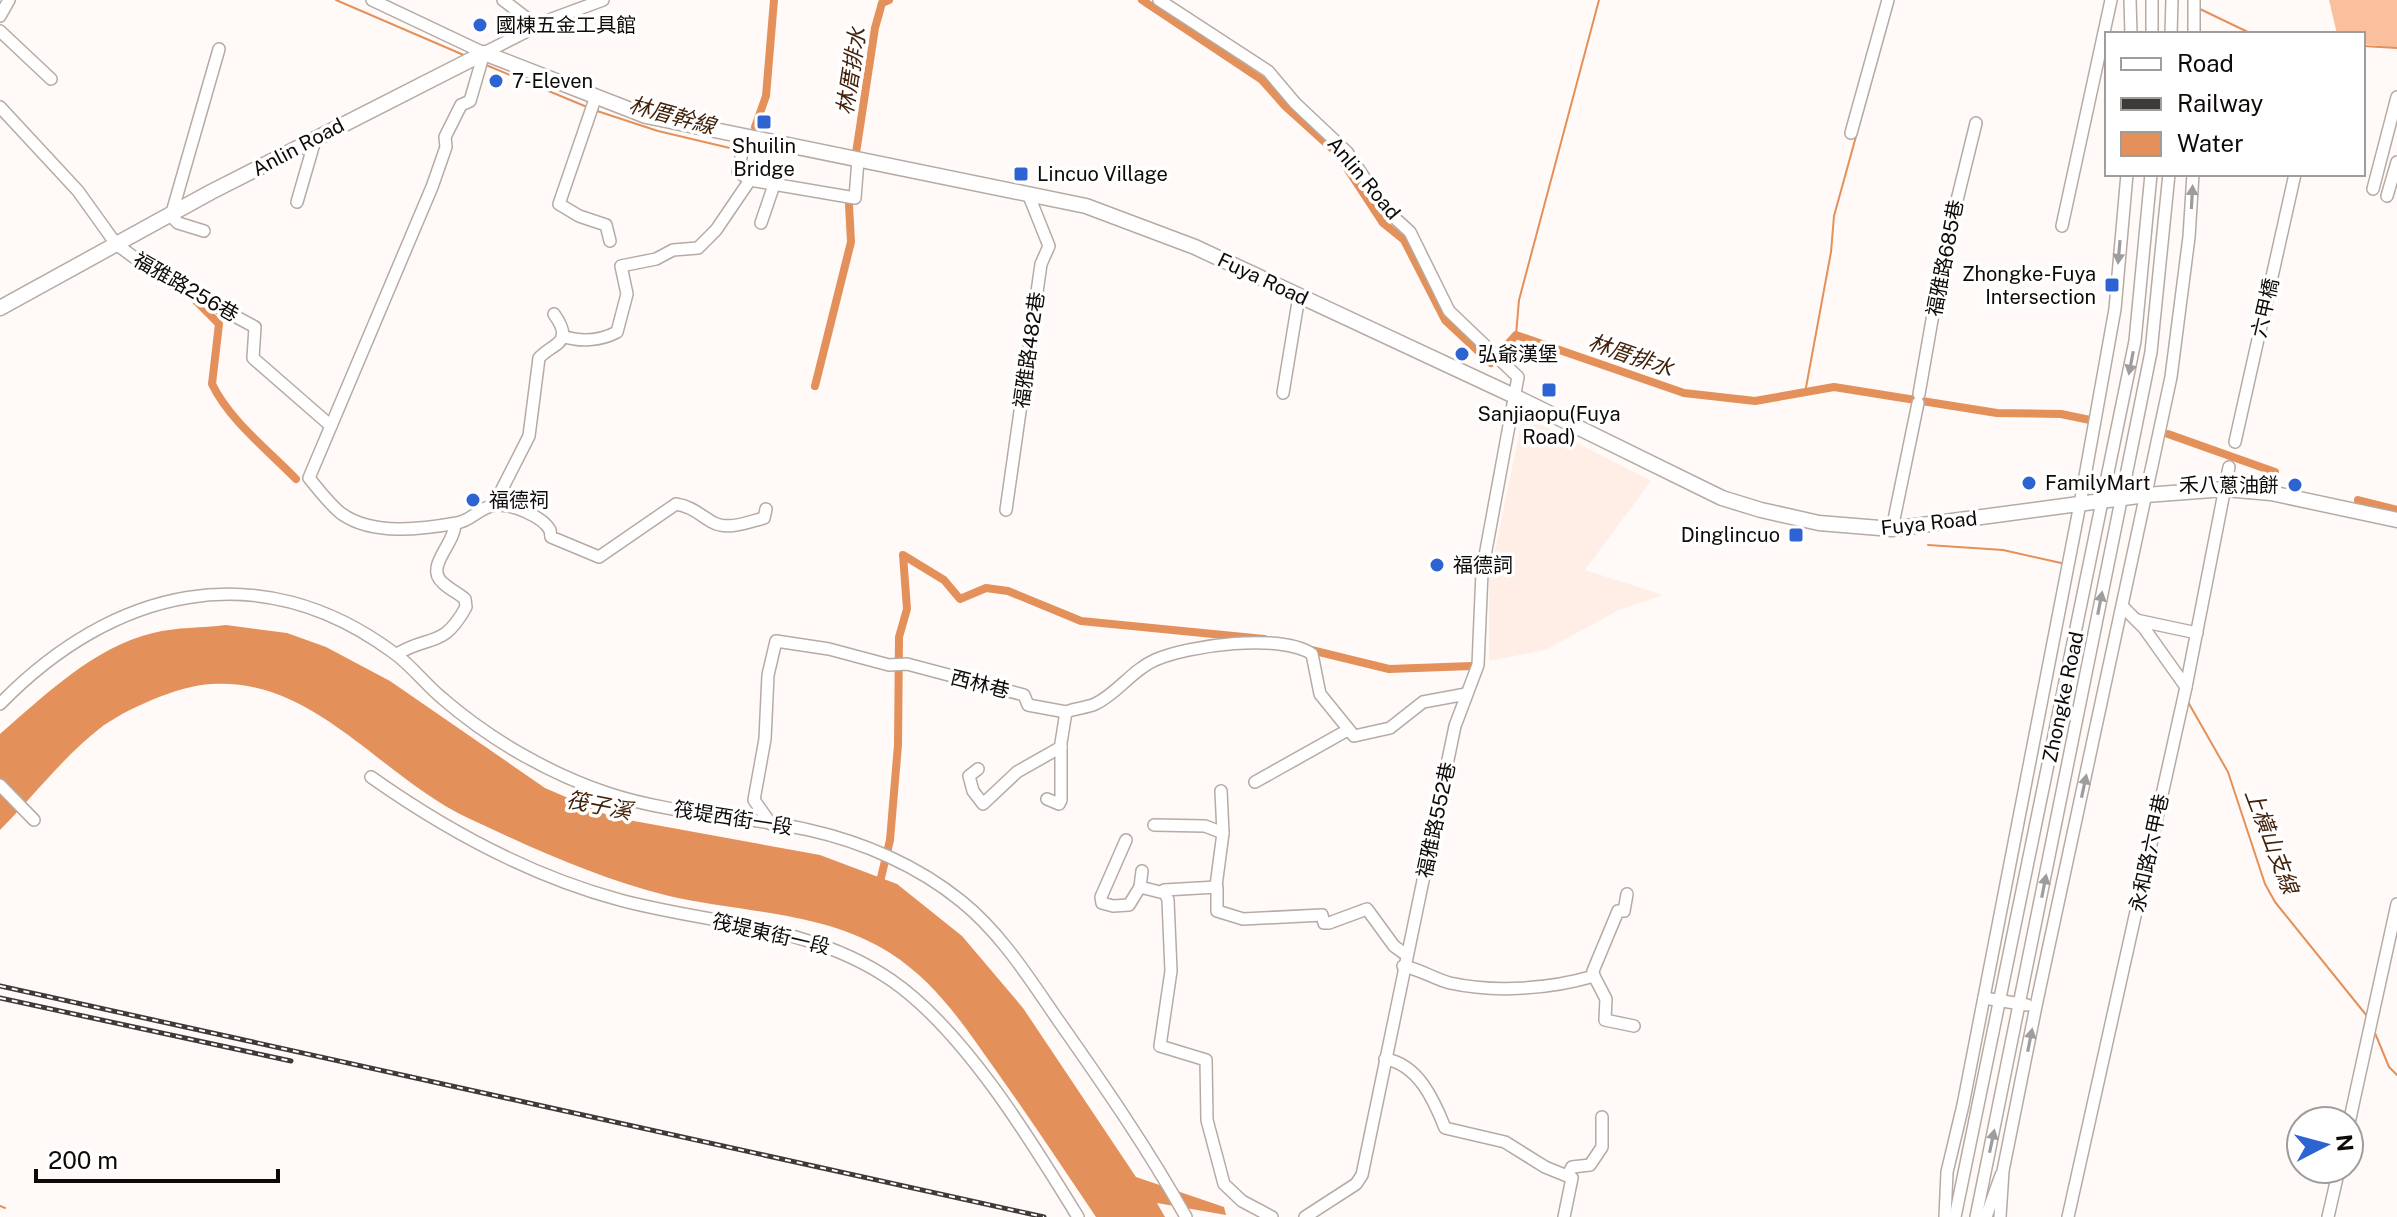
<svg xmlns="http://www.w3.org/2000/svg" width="2397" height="1217" viewBox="0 0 2397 1217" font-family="'Public Sans','Noto Sans TC',sans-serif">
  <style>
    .built { fill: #feeee5 }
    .green { fill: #fac09d }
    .water { fill: #e3905a }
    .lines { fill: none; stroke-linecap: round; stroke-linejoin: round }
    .stream { stroke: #e3905a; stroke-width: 2 }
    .canal { stroke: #e3905a; stroke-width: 8 }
    .minor-casing { stroke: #b6aba4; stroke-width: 14 }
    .major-casing { stroke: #b6aba4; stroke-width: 17 }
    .minor { stroke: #fff; stroke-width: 11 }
    .major { stroke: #fff; stroke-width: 14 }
    .rail-casing { stroke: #3e3a38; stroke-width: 5 }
    .rail { stroke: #fff; stroke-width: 2; stroke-dasharray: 6; stroke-linecap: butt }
    .oneway { fill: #9f9d9c }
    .poi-dot { fill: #2d64d2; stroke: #fff; stroke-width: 3 }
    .labels { text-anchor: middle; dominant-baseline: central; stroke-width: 7; stroke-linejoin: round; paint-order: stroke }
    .poi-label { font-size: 20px; fill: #0e0a08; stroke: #fff; text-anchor: start }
    .street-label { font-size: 20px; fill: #0e0a08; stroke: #fff }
    .water-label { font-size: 22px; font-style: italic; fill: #43220b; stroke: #fff }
  </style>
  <rect width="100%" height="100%" fill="#fffaf7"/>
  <path class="built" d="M1523 415 1651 481 1585 570 1663 595 1619 610 1545 650 1489 661V580Z"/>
  <path class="green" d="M2329 0H2397V48L2363 44V34H2337Z"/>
  <path class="water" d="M226 625 287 633 326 647 390 681 545 788 612 817 820 855 897 884 962 936 1023 1008 1136 1177 1224 1207 1226 1215 1157 1203 1165 1217H1096C1063 1168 1031 1120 997 1072 965 1027 937 983 890 953 825 911 742 913 669 896 599 879 534 849 468 818 382 778 314 677 211 684 180 685 123 710 99 729 64 756 32 798 0 830V734C44 696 94 647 153 633 176 627 203 628 226 625Z"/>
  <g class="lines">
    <g class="stream">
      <path d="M336 0 466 56"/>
      <path d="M2200 9 2252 34"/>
      <path d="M2363 46 2397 48"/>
      <path d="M486 65 587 107"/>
      <path d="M597 111 658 131 734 149"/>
      <path d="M1516 335 1519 300 1599 0"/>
      <path d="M1805 393 1831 252 1834 216 1889 17"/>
      <path d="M1928 545 2003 550 2061 563"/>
      <path d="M2188 702 2228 772 2265 884 2275 902 2367 1016"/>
      <path d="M2375 1033 2389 1067 2397 1075"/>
      <path d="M0 1206 5 1208"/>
    </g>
    <g class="canal">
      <path d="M1142 0 1262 80 1285 106 1337 153 1383 223 1404 240 1445 320 1491 363 1516 335 1684 393 1755 401 1834 387 1997 413 2061 414 2090 420"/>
      <path d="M755 127 766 96 774 0"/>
      <path d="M856 153 875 28 882 3 889 0"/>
      <path d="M191 296 219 324 212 384C230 421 268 450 296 479"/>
      <path d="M815 386 851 242 849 205"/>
      <path d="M2168 434 2275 472"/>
      <path d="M2358 500 2397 510"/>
      <path d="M1307 649 1389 669 1472 666"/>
      <path d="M879 886 890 840 898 745 899 637 907 609 903 555 944 580 960 599 986 588 1008 591 1081 621 1264 639"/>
    </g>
    <defs>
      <g id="minor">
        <path d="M372 0 484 53"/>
        <path d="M503 0 537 26"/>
        <path d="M1159 0 1268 71 1295 103 1347 152 1386 210 1410 232 1449 311 1518 377 1482 572 1478 665 1455 726 1362 1175 1356 1184 1305 1217"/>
        <path d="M2130 0 2131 34"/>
        <path d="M2152 0V34"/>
        <path d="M2194 0V34"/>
        <path d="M0 16 9 0"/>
        <path d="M0 31 51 79"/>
        <path d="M2171 34 2172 0"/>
        <path d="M484 53 470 101 461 105 445 137 446 147 432 187 309 478C319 490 330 505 342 514 373 536 423 529 457 523 471 521 481 506 496 505 512 504 542 516 550 530L551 537 599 557 676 504C691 506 700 515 712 522 728 531 748 522 764 518L766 509"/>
        <path d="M484 53 549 20 603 0"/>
        <path d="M595 99 559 204 579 216 606 225 610 241"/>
        <path d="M0 107 78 191 116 244 158 275 255 327 253 358 331 426"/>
        <path d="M1851 133 1888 0"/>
        <path d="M750 180 855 198 858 160"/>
        <path d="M2373 189 2397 97"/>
        <path d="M2387 196 2397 162"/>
        <path d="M297 202 315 140"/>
        <path d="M761 223 775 182"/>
        <path d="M2062 226 2111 0"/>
        <path d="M204 231 178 223 171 216 219 49"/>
        <path d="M562 336C580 342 600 341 617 332L627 294 621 266 656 259 673 250 698 248 716 230 750 180 738 172 745 138"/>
        <path d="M1283 393 1299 296"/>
        <path d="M1919 394 1943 257 1976 123"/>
        <path d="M2235 442 2295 174"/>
        <path d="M494 505 529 436 539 358C554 342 575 344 554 314"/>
        <path d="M1006 510 1041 264 1049 246 1029 196"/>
        <path d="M1892 529 1918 403"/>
        <path d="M2123 607 2144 628 2186 687"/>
        <path d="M2136 620 2197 633"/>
        <path d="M397 654C430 634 443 649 466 607L465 599C458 593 449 589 443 583 424 567 454 546 455 524"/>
        <path d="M0 704C112 589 258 552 394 653 412 666 425 684 442 698 489 739 548 773 607 793 672 815 742 815 809 830 863 842 918 866 961 901 1001 933 1029 978 1058 1020 1103 1084 1148 1149 1186 1217"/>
        <path d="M978 769 969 776 973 791 983 804 1017 772 1061 747"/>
        <path d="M371 777C446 830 531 876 620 900 713 925 810 924 891 980 964 1030 1032 1142 1078 1217"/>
        <path d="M1255 782 1346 731"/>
        <path d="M0 785 34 820"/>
        <path d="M1047 799 1059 804 1061 800V743L1066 712"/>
        <path d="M771 824 754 800 765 739 768 675 776 641 829 649 889 665 907 664 1024 695 1028 705 1066 712C1076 708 1086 708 1095 704 1117 694 1132 670 1155 660 1188 645 1281 633 1312 654L1320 694 1354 736 1390 728 1423 702 1466 694"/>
        <path d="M1154 825 1205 826 1223 833"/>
        <path d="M1126 840 1101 897 1102 903 1113 906 1129 905 1140 887 1164 893"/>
        <path d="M1216 886 1223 833 1221 791"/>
        <path d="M1140 887 1142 871"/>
        <path d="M1403 966C1420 969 1434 979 1450 983 1495 993 1550 989 1594 976L1606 999 1605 1020 1634 1026"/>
        <path d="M1594 976 1593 971 1618 911H1624L1627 894"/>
        <path d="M1984 998 2027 1005"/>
        <path d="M1385 1059C1418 1064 1434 1100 1445 1128L1505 1142 1545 1167 1572 1178 1564 1217"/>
        <path d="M2349 1123 2397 904"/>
        <path d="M1568 1175 1572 1167 1590 1165 1602 1147V1117"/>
        <path d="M1272 1217 1242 1201 1224 1184 1207 1120 1206 1060 1160 1046 1171 971 1168 900 1164 890 1217 887V911L1243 919 1322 915 1324 923H1329L1367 909 1394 946 1405 954"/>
        <path d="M1945 1217 1947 1172 1963 1105 2080 504 2115 309 2127 174"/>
        <path d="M1955 1217 2135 341 2151 174"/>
        <path d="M1976 1217 2151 352 2169 174"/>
        <path d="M1986 1217 2001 1175"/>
        <path d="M2000 1217 2003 1171 2036 1006 2171 377 2189 237 2193 174"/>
        <path d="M2068 1217 2186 687 2229 467"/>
        <path d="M2328 1217 2339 1169"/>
      </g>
      <path id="major" d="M0 308 211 192 484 53 646 116 1086 206 1195 247 1512 395 1722 498 1761 510 1819 523 1892 529 2146 495 2225 489 2271 493 2397 520"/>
    </defs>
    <use href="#minor" class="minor-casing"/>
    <use href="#major" class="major-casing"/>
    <use href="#minor" class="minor"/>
    <use href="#major" class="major"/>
    <defs>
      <g id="rail">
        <path d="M0 986 1044 1217"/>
        <path d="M0 998 291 1061"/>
      </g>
    </defs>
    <use href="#rail" class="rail-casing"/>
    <use href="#rail" class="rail"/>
  </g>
  <defs><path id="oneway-solid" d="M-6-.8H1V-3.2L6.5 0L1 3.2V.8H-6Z" transform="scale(2)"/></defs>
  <g class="oneway">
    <use href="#oneway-solid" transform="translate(2192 197) rotate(-87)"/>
    <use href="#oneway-solid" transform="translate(2119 252) rotate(95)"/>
    <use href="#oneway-solid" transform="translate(2131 363) rotate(101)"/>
    <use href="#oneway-solid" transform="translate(2100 603) rotate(-79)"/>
    <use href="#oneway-solid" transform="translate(2084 786) rotate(-78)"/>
    <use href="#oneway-solid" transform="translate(2044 886) rotate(-79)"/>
    <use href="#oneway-solid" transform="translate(2030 1040) rotate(-79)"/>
    <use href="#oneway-solid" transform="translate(1992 1141) rotate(-78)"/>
  </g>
  <g class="poi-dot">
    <circle cx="480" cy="25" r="8"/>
    <circle cx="496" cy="81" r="8"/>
    <rect x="756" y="114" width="16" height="16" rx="4"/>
    <rect x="1013" y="166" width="16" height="16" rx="4"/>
    <rect x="2104" y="277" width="16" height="16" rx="4"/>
    <circle cx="1462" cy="354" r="8"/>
    <rect x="1541" y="382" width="16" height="16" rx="4"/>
    <circle cx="2029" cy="483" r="8"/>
    <circle cx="2295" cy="485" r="8"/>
    <circle cx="473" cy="500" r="8"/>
    <rect x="1788" y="527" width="16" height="16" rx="4"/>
    <circle cx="1437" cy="565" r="8"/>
  </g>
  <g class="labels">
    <g class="poi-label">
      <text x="496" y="25">國棟五金工具館</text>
      <text x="512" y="81">7-Eleven</text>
      <text x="764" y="146" text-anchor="middle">Shuilin<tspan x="764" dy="23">Bridge</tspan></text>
      <text x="1037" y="174">Lincuo Village</text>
      <text x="2096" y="274" text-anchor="end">Zhongke-Fuya<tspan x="2096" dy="23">Intersection</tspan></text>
      <text x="1478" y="354">弘爺漢堡</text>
      <text x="1549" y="414" text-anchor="middle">Sanjiaopu(Fuya<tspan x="1549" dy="23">Road)</tspan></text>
      <text x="2045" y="483">FamilyMart</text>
      <text x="2279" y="485" text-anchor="end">禾八蔥油餅</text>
      <text x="489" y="500">福德祠</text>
      <text x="1780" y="535" text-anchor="end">Dinglincuo</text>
      <text x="1453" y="565">福德詞</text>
    </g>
    <g class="street-label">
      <text transform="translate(298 147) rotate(-28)">Anlin Road</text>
      <text transform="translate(1364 178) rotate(50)">Anlin Road</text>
      <text transform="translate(1945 258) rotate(-79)">福雅路685巷</text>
      <text transform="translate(1263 279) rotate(25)">Fuya Road</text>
      <text transform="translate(186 287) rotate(30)">福雅路256巷</text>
      <text transform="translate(2265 308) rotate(-77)">六甲橋</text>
      <text transform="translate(1029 350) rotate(-82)">福雅路482巷</text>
      <text transform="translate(1929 523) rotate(-6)">Fuya Road</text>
      <text transform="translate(980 684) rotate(14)">西林巷</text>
      <text transform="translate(2063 697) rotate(-78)">Zhongke Road</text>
      <text transform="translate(733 818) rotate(9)">筏堤西街一段</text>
      <text transform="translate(1436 820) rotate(-78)">福雅路552巷</text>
      <text transform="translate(2149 853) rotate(-78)">永和路六甲巷</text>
      <text transform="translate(771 934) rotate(13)">筏堤東街一段</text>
    </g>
    <g class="water-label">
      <text transform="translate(851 71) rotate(-81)">林厝排水</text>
      <text transform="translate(672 115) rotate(15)">林厝幹線</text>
      <text transform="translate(1631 355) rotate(19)">林厝排水</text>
      <text transform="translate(599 805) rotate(11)">筏子溪</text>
      <text transform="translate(2272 841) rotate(69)">上橫山支線</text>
    </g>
  </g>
  <rect x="2105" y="32" width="260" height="144" fill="#ffffff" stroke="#9f9d9c" stroke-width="2"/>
  <rect x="2121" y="58" width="40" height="12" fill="#ffffff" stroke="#9f9d9c" stroke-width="2"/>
  <text x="2177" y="72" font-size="24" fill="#0e0a08">Road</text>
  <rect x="2121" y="98" width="40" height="12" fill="#3e3a38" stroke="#9f9d9c" stroke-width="2"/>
  <text x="2177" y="112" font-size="24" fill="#0e0a08">Railway</text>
  <rect x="2121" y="132" width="40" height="24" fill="#e3905a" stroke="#9f9d9c" stroke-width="2"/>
  <text x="2177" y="152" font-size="24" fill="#0e0a08">Water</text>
  <g transform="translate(2325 1145) rotate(84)"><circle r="38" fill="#ffffff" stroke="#9f9d9c" stroke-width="2"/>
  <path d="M0-6L14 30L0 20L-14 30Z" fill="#2d64d2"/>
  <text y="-12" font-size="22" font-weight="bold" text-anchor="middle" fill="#0e0a08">N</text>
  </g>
  <path d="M36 1169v12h242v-12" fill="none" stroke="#0e0a08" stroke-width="4"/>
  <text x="48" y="1169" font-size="24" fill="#0e0a08" stroke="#ffffff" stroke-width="6" paint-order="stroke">200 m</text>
</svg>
